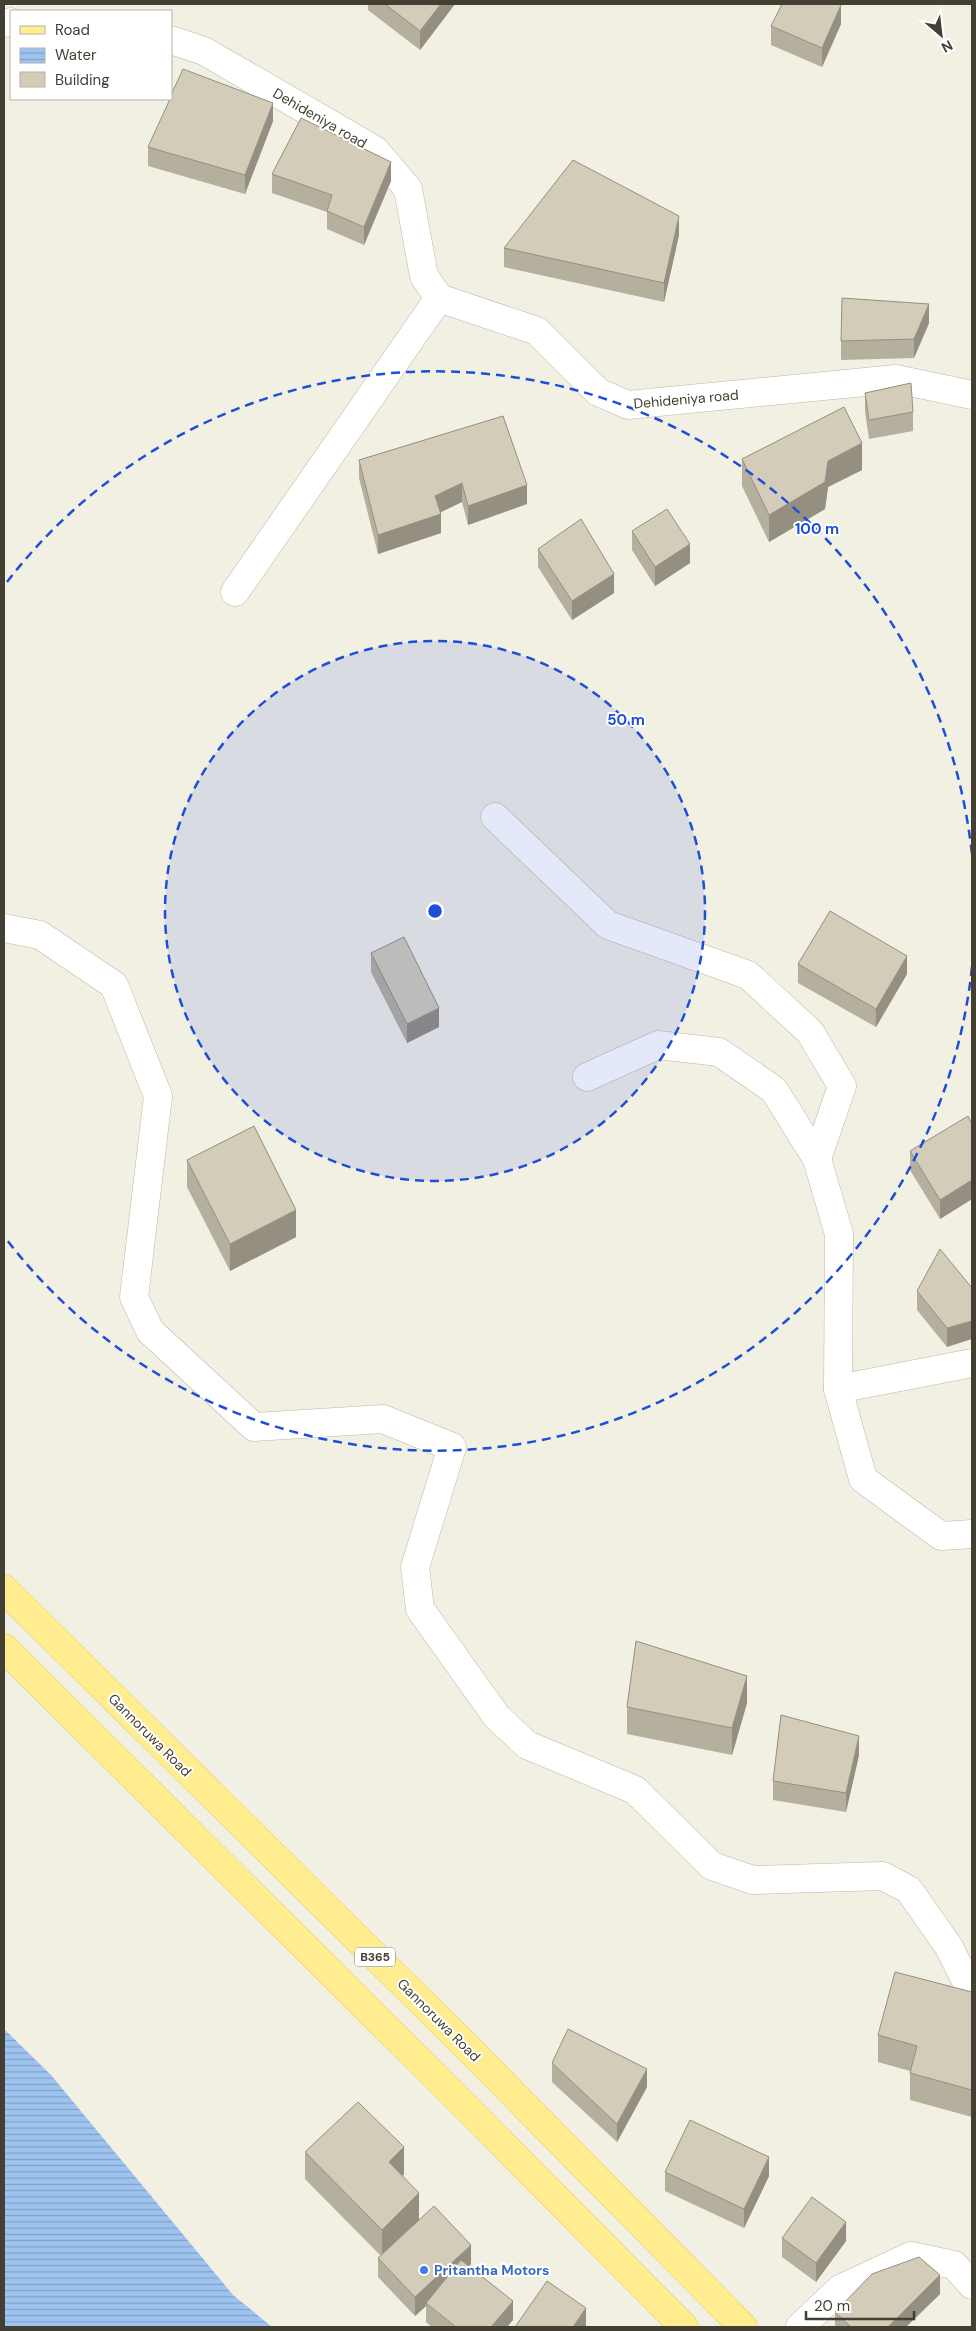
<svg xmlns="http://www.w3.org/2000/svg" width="976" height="2331" viewBox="0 0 976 2331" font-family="'DM Sans',sans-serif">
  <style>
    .water { fill: url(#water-rules) }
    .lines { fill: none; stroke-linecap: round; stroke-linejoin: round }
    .minor-casing { stroke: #bdb8a6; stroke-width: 29 }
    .major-casing { stroke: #e4cd5e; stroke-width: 29 }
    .minor { stroke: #fff; stroke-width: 28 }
    .major { stroke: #ffed8f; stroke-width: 28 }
    .wall { fill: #b5af9e }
    .shaded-wall { fill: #948f81 }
    .building { fill: #d3ccb8; stroke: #948f81 }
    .ring { fill: none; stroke: #1d4ed8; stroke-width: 2.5; stroke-dasharray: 9 6 }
    .shop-dot { fill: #3f7fe0; stroke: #fff; stroke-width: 2 }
    .labels { text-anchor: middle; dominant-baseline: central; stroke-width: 4; stroke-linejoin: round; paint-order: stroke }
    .shield { fill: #fff; stroke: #7b7970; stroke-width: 1 }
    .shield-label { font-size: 12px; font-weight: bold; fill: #433f33 }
    .street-label { font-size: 14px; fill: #433f33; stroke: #fff }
    .shop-label { font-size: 14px; font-weight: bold; fill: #366cbe; stroke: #fff; text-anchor: start }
    .centre { fill: #1d4ed8; stroke: #fff; stroke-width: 2.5 }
    .ring-label { font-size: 15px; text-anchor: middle; font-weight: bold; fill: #1d4ed8; stroke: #fff; stroke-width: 4; stroke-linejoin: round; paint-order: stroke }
  </style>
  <defs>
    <pattern id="water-rules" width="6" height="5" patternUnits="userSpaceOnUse" patternTransform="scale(1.25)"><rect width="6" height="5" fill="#9dc4f0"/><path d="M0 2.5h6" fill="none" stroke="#82a1c3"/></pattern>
  </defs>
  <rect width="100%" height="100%" fill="#f2efe3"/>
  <path class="water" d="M4 2029 51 2075 233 2295 272 2327H4Z"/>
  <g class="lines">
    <defs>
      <g id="minor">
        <path d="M4 23 11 22"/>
        <path d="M171 40 204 51 375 150 408 189 424 276 439 298 537 331 598 392 628 405 896 379 972 395"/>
        <path d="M235 592 439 298"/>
        <path d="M495 817 608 925 748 975 810 1032 842 1086 817 1159"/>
        <path d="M4 928 40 935 114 985 158 1096 134 1297 150 1331 254 1427 383 1419 452 1447 415 1567 420 1609 497 1717 527 1745 635 1790 712 1866 753 1880 883 1876 909 1890 949 1947 967 1983 972 1985"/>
        <path d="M587 1077 658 1045 719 1052 774 1090 817 1159 839 1234 838 1389 863 1479 941 1536 972 1534"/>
        <path d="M838 1389 972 1363"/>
        <path d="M800 2327 840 2289 911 2256 954 2265 972 2285"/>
      </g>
      <g id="major">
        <path d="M4 1589 469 2049 743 2327"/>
        <path d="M4 1648 455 2096 684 2327"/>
      </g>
    </defs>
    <use href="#minor" class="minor-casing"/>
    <use href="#major" class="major-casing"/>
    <use href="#minor" class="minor"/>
    <use href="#major" class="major"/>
  </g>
  <g class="wall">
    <path d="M368 4H455L420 50 368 10Z"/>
    <path d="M841 24 822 67 771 45V26Z"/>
    <path d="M273 121 245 194 148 166V147Z"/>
    <path d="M272 174 391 181 364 245 327 229V212L272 193Z"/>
    <path d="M679 235 664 302 504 267V248Z"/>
    <path d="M929 323 914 358 841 360V341Z"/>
    <path d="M865 393 913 412V431L869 439 865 412Z"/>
    <path d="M503 416 527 504 468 525 462 502 440 512 441 533 378 554 359 478V460Z"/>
    <path d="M742 459 862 470 828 487 825 509 769 542 742 486Z"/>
    <path d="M632 531 690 563 655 586 632 550Z"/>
    <path d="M538 549 614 593 572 620 538 567Z"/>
    <path d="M371 953 439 1027 407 1043 371 972Z"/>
    <path d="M798 964 907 974 876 1027 798 983Z"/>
    <path d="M972 1124V1199L940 1219 910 1170V1151Z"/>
    <path d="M187 1160 296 1237 230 1271 187 1187Z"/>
    <path d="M972 1288 947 1347 917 1310V1291Z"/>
    <path d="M747 1703 732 1755 627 1734V1707Z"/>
    <path d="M859 1755 846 1812 773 1800V1781Z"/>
    <path d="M972 1992V2117L910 2100V2071L878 2062V2035Z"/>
    <path d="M552 2063 647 2087 617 2142 552 2082Z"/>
    <path d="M305 2152 404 2174 403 2176 419 2219 471 2264 469 2266 513 2320 507 2327H432L426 2322V2306L415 2316 378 2277V2258L381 2256 305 2179Z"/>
    <path d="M665 2172 769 2176 744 2228 665 2191Z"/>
    <path d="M782 2238 846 2241 816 2282 782 2257Z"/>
    <path d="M940 2294 906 2327H835V2312Z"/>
  </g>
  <g class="shaded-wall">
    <path d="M441 4H455L420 50V31Z"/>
    <path d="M841 5V24L822 67V48Z"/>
    <path d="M273 103V121L245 194V175Z"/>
    <path d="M391 162V181L364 245V227Z"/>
    <path d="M679 216V235L664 302V283Z"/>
    <path d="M929 304V323L914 358V339Z"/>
    <path d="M862 443V470L828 487 825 509 769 542V515L828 461Z"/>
    <path d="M462 483V502L435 515V496Z"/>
    <path d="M527 485V504L468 525V506Z"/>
    <path d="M441 514V533L378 554V535Z"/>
    <path d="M690 544V563L655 586V567Z"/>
    <path d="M614 574V593L572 620V601Z"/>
    <path d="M907 956V974L876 1027V1009Z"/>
    <path d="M439 1008V1027L407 1043V1024Z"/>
    <path d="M972 1180V1199L940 1219V1200Z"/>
    <path d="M296 1210V1237L230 1271V1244Z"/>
    <path d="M972 1321V1339L947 1347V1328Z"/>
    <path d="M747 1676V1703L732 1755V1728Z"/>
    <path d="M859 1736V1755L846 1812V1793Z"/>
    <path d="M647 2069V2087L617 2142V2124Z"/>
    <path d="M404 2147V2174L389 2189V2162Z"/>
    <path d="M769 2157V2176L744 2228V2209Z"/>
    <path d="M419 2193V2220L382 2257V2230Z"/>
    <path d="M846 2222V2241L816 2282V2263Z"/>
    <path d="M471 2245V2264L427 2304 426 2303V2306L415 2316V2297Z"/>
    <path d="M940 2275V2294L906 2327H888Z"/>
    <path d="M513 2301V2320L507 2327H491Z"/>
    <path d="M586 2308V2327H573Z"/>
  </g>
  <g class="building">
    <path d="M385 4H441L420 31Z"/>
    <path d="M782 4H838L841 5 822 48 771 26Z"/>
    <path d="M183 69 273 103 245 175 148 147 170 99H171V95Z"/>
    <path d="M301 118 391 162 364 227 327 211 332 195 272 174Z"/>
    <path d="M573 160 679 216 664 283 504 248Z"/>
    <path d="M842 298 929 304 914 339 841 341Z"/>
    <path d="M911 383 913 412 869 420 865 393Z"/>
    <path d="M844 407 862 443 828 461 825 482 769 515 742 459Z"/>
    <path d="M503 416 527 485 468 506 462 483 435 496 441 514 378 535 359 460Z"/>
    <path d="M667 509 690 544 655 567 632 531Z"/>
    <path d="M581 519 614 574 572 601 538 549Z"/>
    <path d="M830 911 907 956 876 1009 798 964Z"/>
    <path d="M404 937 439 1008 407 1024 371 953Z"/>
    <path d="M968 1116 972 1124V1180L940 1200 910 1151Z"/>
    <path d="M254 1126 296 1210 230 1244 187 1160Z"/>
    <path d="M940 1249 972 1288V1321L947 1328 917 1291Z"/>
    <path d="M636 1641 747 1676 732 1728 627 1707Z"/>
    <path d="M781 1715 859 1736 846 1793 773 1781Z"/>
    <path d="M895 1972 972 1992V2090L910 2073 917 2046 878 2035Z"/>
    <path d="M568 2029 647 2069 617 2124 552 2063Z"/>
    <path d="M358 2102 404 2147 389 2162 419 2193 382 2230 305 2152Z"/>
    <path d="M690 2120 769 2157 744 2209 665 2172Z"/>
    <path d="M812 2197 846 2222 816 2263 782 2238Z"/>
    <path d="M434 2206 471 2245 415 2297 378 2258Z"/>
    <path d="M919 2257 940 2275 888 2327H851L835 2312 872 2274Z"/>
    <path d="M461 2260 513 2301 491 2327H456L426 2303Z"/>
    <path d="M547 2281 586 2308 573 2327H515Z"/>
  </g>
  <circle cx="435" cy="911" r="270" fill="#1d4ed8" fill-opacity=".12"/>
  <g class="ring">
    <circle cx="435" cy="911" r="270"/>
    <path d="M972 967A540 540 0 0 1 7 1240M7 582A540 540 0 0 1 972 855"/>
  </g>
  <circle class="shop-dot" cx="424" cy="2270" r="5"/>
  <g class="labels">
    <rect class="shield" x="355" y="1947.5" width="40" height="19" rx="4"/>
    <g class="shield-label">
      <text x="375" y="1957">B365</text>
    </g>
    <g class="street-label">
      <text transform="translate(320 118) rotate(30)">Dehideniya road</text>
      <text transform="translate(686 399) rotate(-5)">Dehideniya road</text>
      <text transform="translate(150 1735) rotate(45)">Gannoruwa Road</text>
      <text transform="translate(439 2020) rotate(45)">Gannoruwa Road</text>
    </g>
    <g class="shop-label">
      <text x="434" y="2270">Pritantha Motors</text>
    </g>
  </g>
  <circle cx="435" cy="911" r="8" class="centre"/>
  <g class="ring-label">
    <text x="817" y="534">100 m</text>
    <text x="626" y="725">50 m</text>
  </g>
  <rect width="976" height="2331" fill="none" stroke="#433f33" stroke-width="10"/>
  <rect x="10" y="10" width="162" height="90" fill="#ffffff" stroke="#b4b2ad"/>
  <rect x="20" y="26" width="25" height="8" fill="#ffed8f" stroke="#b4b2ad"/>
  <text x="55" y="35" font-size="15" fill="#433f33">Road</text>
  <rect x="20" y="48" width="25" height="15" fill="url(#water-rules)" stroke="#b4b2ad"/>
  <text x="55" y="60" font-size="15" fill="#433f33">Water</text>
  <rect x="20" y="72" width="25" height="15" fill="#d3ccb8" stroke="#b4b2ad"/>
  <text x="55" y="85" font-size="15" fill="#433f33">Building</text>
  <g transform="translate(941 35) rotate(152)" stroke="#ffffff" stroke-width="4" paint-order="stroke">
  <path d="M0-4L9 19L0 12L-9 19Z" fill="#433f33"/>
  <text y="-8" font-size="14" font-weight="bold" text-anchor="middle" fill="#433f33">N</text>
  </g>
  <path d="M806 2311v8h108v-8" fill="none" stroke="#433f33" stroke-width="2.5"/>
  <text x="814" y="2311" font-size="15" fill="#433f33" stroke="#ffffff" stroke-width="4" paint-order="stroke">20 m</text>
</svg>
